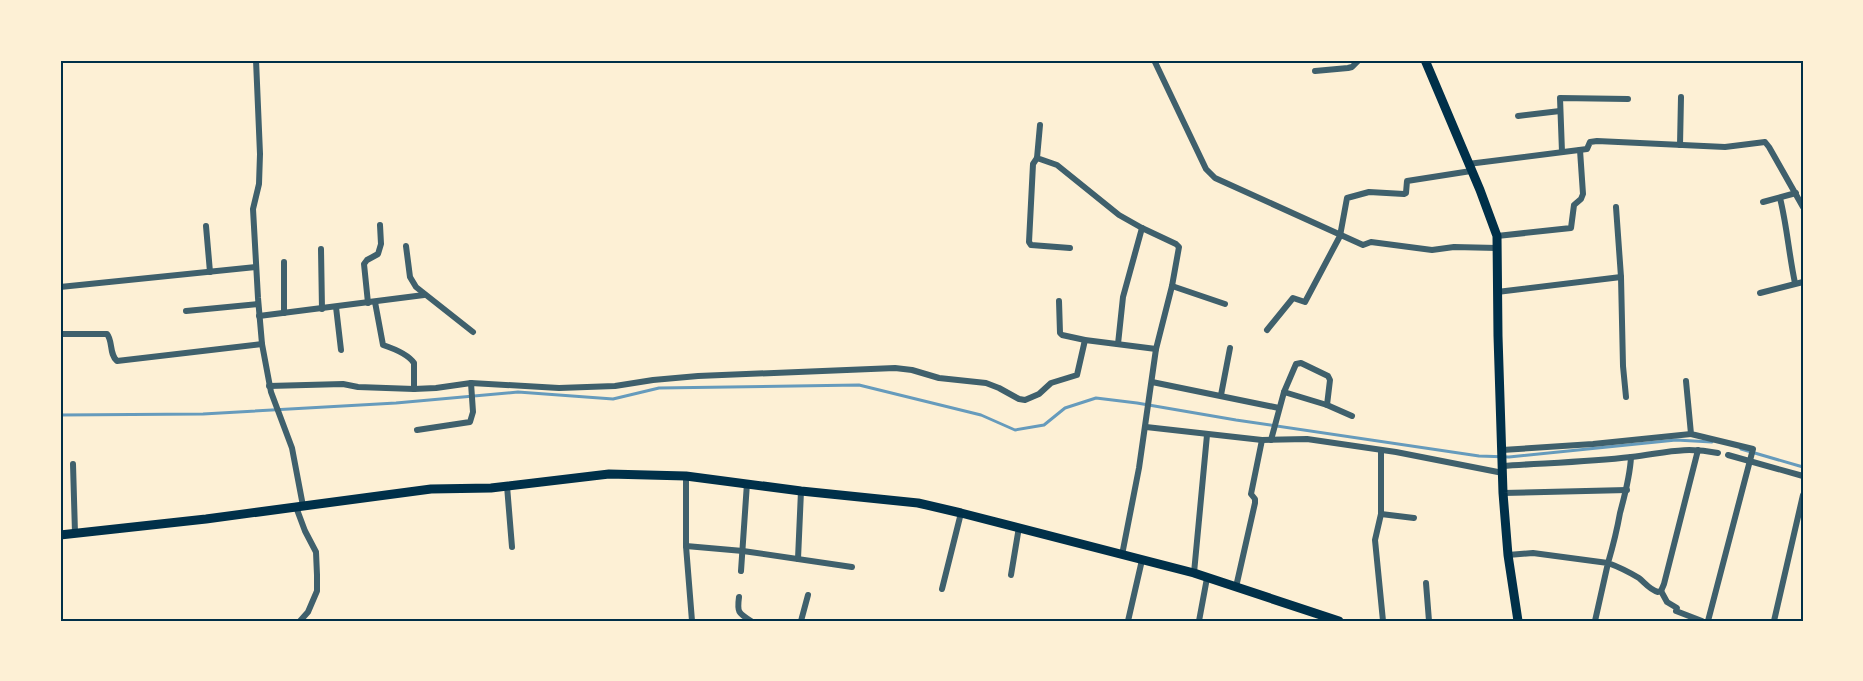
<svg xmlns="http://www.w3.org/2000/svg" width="1863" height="681" viewBox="0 0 1863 681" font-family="Commissioner,sans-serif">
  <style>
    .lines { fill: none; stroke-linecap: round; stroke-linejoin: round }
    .stream { stroke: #669bbc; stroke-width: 3 }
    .minor { stroke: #3f606c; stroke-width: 6 }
    .primary { stroke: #003049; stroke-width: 9 }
    .neatline { fill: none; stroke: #003049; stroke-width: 2 }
  </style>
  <rect width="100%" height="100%" fill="#fdf0d5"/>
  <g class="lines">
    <g class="stream">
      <path d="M60 415 203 414 396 403 518 392 613 399 659 388 859 385 981 415 1015 430 1044 425 1065 408 1096 398 1137 403 1236 420 1479 456 1509 457 1676 440 1712 442"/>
      <path d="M1741 449 1803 467"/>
    </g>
    <g class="minor">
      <path d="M256 60 260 154 259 184 253 209 258 298 262 344 271 392 292 448 303 506"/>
      <path d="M1154 60 1206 169 1215 178 1363 245 1371 242 1432 250 1454 247 1497 248"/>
      <path d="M1315 71 1348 68 1352 67 1359 60"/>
      <path d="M1518 116 1560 111"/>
      <path d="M1040 125 1037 158 1057 165 1119 215 1142 228 1176 244 1179 247 1172 286 1156 349 1139 468 1122 555"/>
      <path d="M1680 145 1681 97"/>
      <path d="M1562 152 1560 98 1628 99"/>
      <path d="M1037 158 1033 164 1029 242 1031 245 1070 248"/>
      <path d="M1468 164 1587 149 1590 142 1597 141 1725 147 1765 142 1769 147 1803 207"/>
      <path d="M1780 198C1787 226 1789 255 1795 283"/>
      <path d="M1763 202 1796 193"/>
      <path d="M1616 207 1621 277 1623 366 1626 397"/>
      <path d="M206 226 210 272"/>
      <path d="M1497 236 1571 228 1574 205 1581 199 1583 194 1580 150"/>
      <path d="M406 246 410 277 416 287 473 332"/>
      <path d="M321 249 322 309"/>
      <path d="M284 262V313"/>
      <path d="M1172 286 1225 304"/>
      <path d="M60 287 256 267"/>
      <path d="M1497 292 1621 277"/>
      <path d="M1760 293 1803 282"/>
      <path d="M1059 301 1060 333 1062 335 1085 340 1156 349"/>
      <path d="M375 302 383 345C392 348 408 354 414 363V389"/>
      <path d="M368 303 364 264 367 260 378 254 381 244 380 225"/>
      <path d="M336 307 341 350"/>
      <path d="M186 311 258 304"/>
      <path d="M259 316 424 295"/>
      <path d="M1267 330 1293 298 1305 302 1340 236 1347 198 1369 192 1404 194 1406 193 1407 181 1471 171"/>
      <path d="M60 334H107C113 341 109 354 117 361L262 344"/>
      <path d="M1118 344 1123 297 1142 228"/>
      <path d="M1686 381 1691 434 1753 449 1708 621"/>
      <path d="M1152 382 1279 408"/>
      <path d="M269 386 343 384 358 387 414 389 436 388 471 383 559 388 615 386 653 380 698 376 895 368 912 370 939 378 986 383 999 388 1019 399 1025 400 1039 394 1051 383 1077 375 1085 340"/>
      <path d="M1284 392 1327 405 1352 416"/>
      <path d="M1221 395 1230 348"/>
      <path d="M1146 427 1262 440 1307 439 1396 452 1503 473"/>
      <path d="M417 430 470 422 473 412 471 383"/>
      <path d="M1271 440 1284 392 1296 364 1301 363 1328 376 1330 380 1327 405"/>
      <path d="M1381 450V514L1375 540 1383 621"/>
      <path d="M1502 450 1593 444 1691 434"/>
      <path d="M1728 455 1803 476"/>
      <path d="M1631 457C1630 477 1625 494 1620 513 1617 530 1613 546 1608 563 1619 567 1629 572 1639 578 1645 583 1650 590 1658 592L1661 591 1664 584 1698 450"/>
      <path d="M73 464 75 533"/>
      <path d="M1502 466C1545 463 1588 462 1631 457 1665 453 1683 446 1718 453"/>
      <path d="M686 476V546L692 621"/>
      <path d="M507 486 512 547"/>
      <path d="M1503 493 1627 490"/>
      <path d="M296 507 305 531 316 552 317 575V591L308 612 300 621"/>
      <path d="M1381 514 1414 518"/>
      <path d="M686 546 743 551 852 567"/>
      <path d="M1508 555 1533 553 1608 563 1595 621"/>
      <path d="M798 559 801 491"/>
      <path d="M741 571 747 483"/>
      <path d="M1194 573 1207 435"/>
      <path d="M1011 575 1019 527"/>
      <path d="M1426 583 1429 621"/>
      <path d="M1236 587 1255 503V499L1251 494 1262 440"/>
      <path d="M942 589 961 513"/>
      <path d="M1661 591 1667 602 1677 608 1676 611 1702 621"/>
      <path d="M739 597C737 612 738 613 751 621"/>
      <path d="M801 621 808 595"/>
      <path d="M1128 621 1142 560"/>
      <path d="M1199 621 1207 578"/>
      <path d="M1774 621 1803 495"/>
    </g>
    <g class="primary">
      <path d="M1425 60 1480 190 1497 236 1498 336 1503 493 1508 555 1518 621"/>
      <path d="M60 535 206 519 431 489 491 488 609 474 686 476 801 491 918 503 961 513 1194 573 1339 621"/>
    </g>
  </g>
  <rect width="1863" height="681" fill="none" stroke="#fdf0d5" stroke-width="123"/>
  <rect x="62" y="62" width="1740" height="558" class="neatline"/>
</svg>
